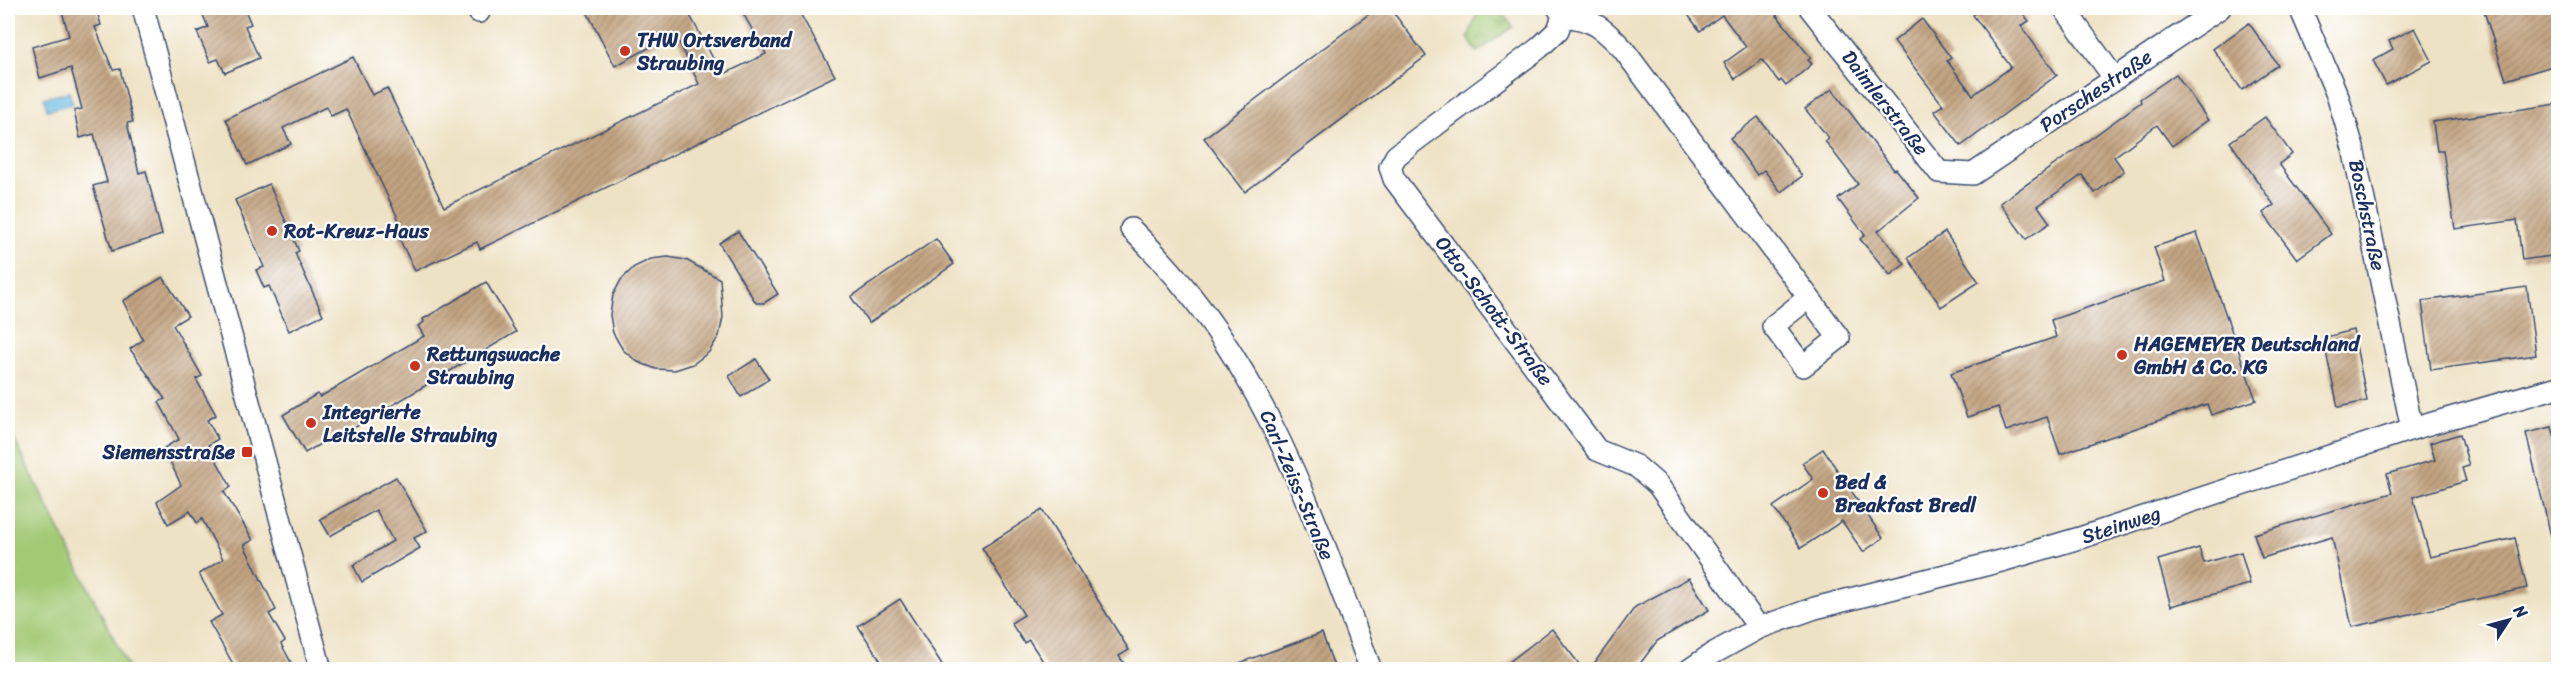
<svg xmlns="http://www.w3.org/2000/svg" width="2566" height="677" viewBox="0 0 2566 677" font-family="Sriracha,sans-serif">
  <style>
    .green { fill: #a3c974; stroke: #5f7c69; stroke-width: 1.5 }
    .park { fill: url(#park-tufts); stroke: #5f7c69; stroke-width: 1.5 }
    .water { fill: url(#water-rules); stroke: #4278a2; stroke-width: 1.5 }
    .building { fill: url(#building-hatch) }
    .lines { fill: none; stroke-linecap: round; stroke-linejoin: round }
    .street-casing { stroke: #3b4a6d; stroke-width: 24 }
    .street { stroke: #fff; stroke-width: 21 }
    .poi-dot { fill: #c8321e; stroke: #fff; stroke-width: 2 }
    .labels { text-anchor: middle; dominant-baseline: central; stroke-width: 4.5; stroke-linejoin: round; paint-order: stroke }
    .poi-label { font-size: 20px; font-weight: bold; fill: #1b2f5e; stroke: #fff; text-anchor: start }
    .street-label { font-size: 20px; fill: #1b2f5e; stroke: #fff }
  </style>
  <defs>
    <pattern id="park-tufts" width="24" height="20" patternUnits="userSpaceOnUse" patternTransform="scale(1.5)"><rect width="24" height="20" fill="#a3c974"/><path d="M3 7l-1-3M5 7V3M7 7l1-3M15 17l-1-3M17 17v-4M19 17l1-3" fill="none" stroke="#84a462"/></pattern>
    <pattern id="water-rules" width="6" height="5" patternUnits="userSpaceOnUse" patternTransform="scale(1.5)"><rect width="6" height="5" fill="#68c2e5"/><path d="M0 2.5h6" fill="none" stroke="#559ebd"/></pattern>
    <pattern id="building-hatch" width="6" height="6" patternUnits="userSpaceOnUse" patternTransform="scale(1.5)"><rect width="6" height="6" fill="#c3a481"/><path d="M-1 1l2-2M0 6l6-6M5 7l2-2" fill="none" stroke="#9e866d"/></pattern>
  </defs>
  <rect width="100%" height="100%" fill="#fff"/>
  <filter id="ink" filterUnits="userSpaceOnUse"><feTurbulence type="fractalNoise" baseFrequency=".0167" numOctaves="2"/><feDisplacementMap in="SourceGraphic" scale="12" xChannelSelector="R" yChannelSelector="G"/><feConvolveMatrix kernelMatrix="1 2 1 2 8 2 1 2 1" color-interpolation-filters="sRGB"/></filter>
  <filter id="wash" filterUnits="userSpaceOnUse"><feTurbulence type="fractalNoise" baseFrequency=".008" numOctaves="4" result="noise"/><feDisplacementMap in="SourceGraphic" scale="24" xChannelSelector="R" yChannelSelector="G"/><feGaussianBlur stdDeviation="1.35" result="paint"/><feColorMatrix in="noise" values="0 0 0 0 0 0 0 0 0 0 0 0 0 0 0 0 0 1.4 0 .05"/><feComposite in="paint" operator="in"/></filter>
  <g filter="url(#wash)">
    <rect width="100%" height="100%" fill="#eee2c4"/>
    <path class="green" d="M8 427 129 669H8Z"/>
    <path class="park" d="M1479 8H1498L1513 27 1477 52 1468 38Z"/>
    <path class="water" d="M69 92 73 104 47 110 44 98Z"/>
    <g id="blocks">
      <g class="building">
        <path d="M61 8H96L101 25 95 27 113 70 120 69 133 122 127 123 139 173 146 171 162 235 112 251 93 186 107 182 94 134 80 138 74 111 82 109 71 68 40 78 32 47 69 36Z"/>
        <path d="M200 8H244L251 24 245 26 259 58 225 73 218 59 210 62 197 32 208 27Z"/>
        <path d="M585 8H686L722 75 766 54 740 8H797L835 76 480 249 477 242 415 271 398 236 405 233 346 109 331 116 326 107 283 128 291 144 247 165 226 119 353 57 372 95 387 88 444 207 699 84 675 34 615 66Z"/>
        <path d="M1377 8H1390L1426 56 1245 192 1204 138Z"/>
        <path d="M1683 8H1771L1811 58 1808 60 1812 64 1786 86 1781 80 1779 82 1762 60 1735 79 1724 63 1746 47 1722 15 1700 31Z"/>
        <path d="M1983 8H2019L2029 21 2021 26 2057 75 1961 146 1934 111 1943 105 1894 41 1922 19 1951 58 1947 61 1973 95 2011 67 1973 15Z"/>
        <path d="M2483 8H2559V64L2506 80Z"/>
        <path d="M2249 23 2278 65 2242 90 2213 49Z"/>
        <path d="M2415 28 2432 61 2386 85 2373 60 2393 49 2389 41Z"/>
        <path d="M2176 74 2208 120 2172 146 2157 125 2114 157 2124 171 2095 193 2082 175 2038 206 2050 223 2026 239 2000 203 2067 156 2141 102 2140 99Z"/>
        <path d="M1832 89 1894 170 1896 169 1919 198 1878 231 1905 264 1890 275 1860 239 1865 235 1838 199 1858 184 1825 141 1829 138 1805 109Z"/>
        <path d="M2557 104 2559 255 2522 260 2517 220 2455 229 2443 151H2437L2433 122Z"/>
        <path d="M1758 117 1802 176 1781 192 1764 170 1757 175 1730 138Z"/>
        <path d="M2265 117 2292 154 2279 164 2331 234 2297 259 2263 213 2274 205 2230 142Z"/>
        <path d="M269 184 299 251 295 253 323 315 289 331 269 286 264 288 256 270 264 267 235 200Z"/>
        <path d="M738 231 778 294 764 303H756L719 243Z"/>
        <path d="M1945 232 1979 282 1941 307 1908 258Z"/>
        <path d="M2197 233 2256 400 2211 415 2207 404 2060 454 2047 417 2006 431 1998 407 1967 417 1951 373 2056 337 2051 320 2165 281 2154 247Z"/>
        <path d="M936 239 954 264 869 323 851 297Z"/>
        <path d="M668 257 686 260 720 279 723 317 719 336 709 352 693 364 675 370 656 369 638 362 623 350 613 333 610 315 613 295 621 280 634 267 651 259Z"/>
        <path d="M163 277 188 316 173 325 202 376 196 379 216 415 207 420 218 439 208 445 231 487 224 492 253 540 244 545 276 610 269 614 285 641 281 644 292 664 282 669H236L209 622 222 615 199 574 223 559 202 519 197 523 190 511 168 524 157 502 181 485 164 448 179 439 159 402 165 399 130 349 143 340 123 301Z"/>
        <path d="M486 282 516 332 342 435 340 432 305 453 283 415 317 394 320 397 424 336 418 326 424 322 423 319Z"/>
        <path d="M2527 287 2536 355 2431 370 2422 301Z"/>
        <path d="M2353 330 2367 401 2338 407 2323 338Z"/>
        <path d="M756 359 769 379 741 397 729 376Z"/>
        <path d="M2552 427 2559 455V535L2551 536 2526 433Z"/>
        <path d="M2460 434 2469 466 2462 468 2466 481 2413 497 2430 557 2515 538 2527 588 2352 627 2332 537 2262 558 2254 534 2392 493 2387 474 2435 460 2430 443Z"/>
        <path d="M1823 449 1883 538 1863 552 1842 521 1801 548 1773 507 1813 479 1802 463Z"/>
        <path d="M396 477 427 531 414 538 420 548 362 582 353 565 393 541 376 510 330 536 320 519Z"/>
        <path d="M1042 510 1129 650 1119 656 1128 669H1048L1029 640 1024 643 1011 623 1024 615 982 548Z"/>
        <path d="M2199 548 2204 563 2241 552 2250 584 2171 606 2158 560Z"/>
        <path d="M1689 578 1709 610 1657 641 1636 669H1590L1635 607Z"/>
        <path d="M900 599 945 669H886L858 626Z"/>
        <path d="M1552 629 1583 669H1500Z"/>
        <path d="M1322 633 1335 669H1228V667Z"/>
      </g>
    </g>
  </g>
  <g filter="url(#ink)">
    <use href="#blocks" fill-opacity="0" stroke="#3b4a6d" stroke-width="1.5"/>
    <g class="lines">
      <defs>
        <g id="street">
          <path d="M143 8 321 670"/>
          <path d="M478 8 479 12"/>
          <path d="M1558 8 1563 16 1558 30 1539 48 1412 143 1396 156 1390 167 1394 179 1597 450 1636 466 1658 485 1759 628"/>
          <path d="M1810 8 1939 172 1973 174 2220 8"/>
          <path d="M2064 8 2115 79"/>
          <path d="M2300 8 2338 97 2353 148 2412 429"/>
          <path d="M1563 16C1593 19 1602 27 1623 49L1839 338 1803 366 1773 326 1808 298"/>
          <path d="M1131 229C1261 354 1310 506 1371 670"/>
          <path d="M1689 670 1712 654 1759 628 1815 608 2005 560 2083 537 2412 429 2558 387"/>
        </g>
      </defs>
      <use href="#street" class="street-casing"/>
      <use href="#street" class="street"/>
    </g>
  </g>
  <g class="poi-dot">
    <circle cx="625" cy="51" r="6"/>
    <circle cx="272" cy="231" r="6"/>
    <circle cx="2122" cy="355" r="6"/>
    <circle cx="415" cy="366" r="6"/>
    <circle cx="311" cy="423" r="6"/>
    <rect x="241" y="446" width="12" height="12" rx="3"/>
    <circle cx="1823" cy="493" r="6"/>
  </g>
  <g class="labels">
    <g class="poi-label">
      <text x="637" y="40">THW Ortsverband<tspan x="637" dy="23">Straubing</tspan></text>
      <text x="284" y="231">Rot-Kreuz-Haus</text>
      <text x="2134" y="344">HAGEMEYER Deutschland<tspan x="2134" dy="23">GmbH &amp; Co. KG</tspan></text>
      <text x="427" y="354">Rettungswache<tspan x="427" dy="23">Straubing</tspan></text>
      <text x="323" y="412">Integrierte<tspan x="323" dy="23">Leitstelle Straubing</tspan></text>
      <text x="235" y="452" text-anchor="end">Siemensstraße</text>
      <text x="1835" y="482">Bed &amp;<tspan x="1835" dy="23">Breakfast Bredl</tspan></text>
    </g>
    <g class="street-label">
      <text transform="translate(2096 91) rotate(-34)">Porschestraße</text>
      <text transform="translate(1885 103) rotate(52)">Daimlerstraße</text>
      <text transform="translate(2367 215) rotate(78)">Boschstraße</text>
      <text transform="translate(1494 311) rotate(53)">Otto-Schott-Straße</text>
      <text transform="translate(1297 485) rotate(67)">Carl-Zeiss-Straße</text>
      <text transform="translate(2121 525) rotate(-18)">Steinweg</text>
    </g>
  </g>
  <rect width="2566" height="677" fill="none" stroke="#fff" stroke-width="30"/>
  <g transform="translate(2509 620) rotate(54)" stroke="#ffffff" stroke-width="4.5" paint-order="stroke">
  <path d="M0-4.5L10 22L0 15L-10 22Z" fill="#1b2f5e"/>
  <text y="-9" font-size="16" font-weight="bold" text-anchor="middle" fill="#1b2f5e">N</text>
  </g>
</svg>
